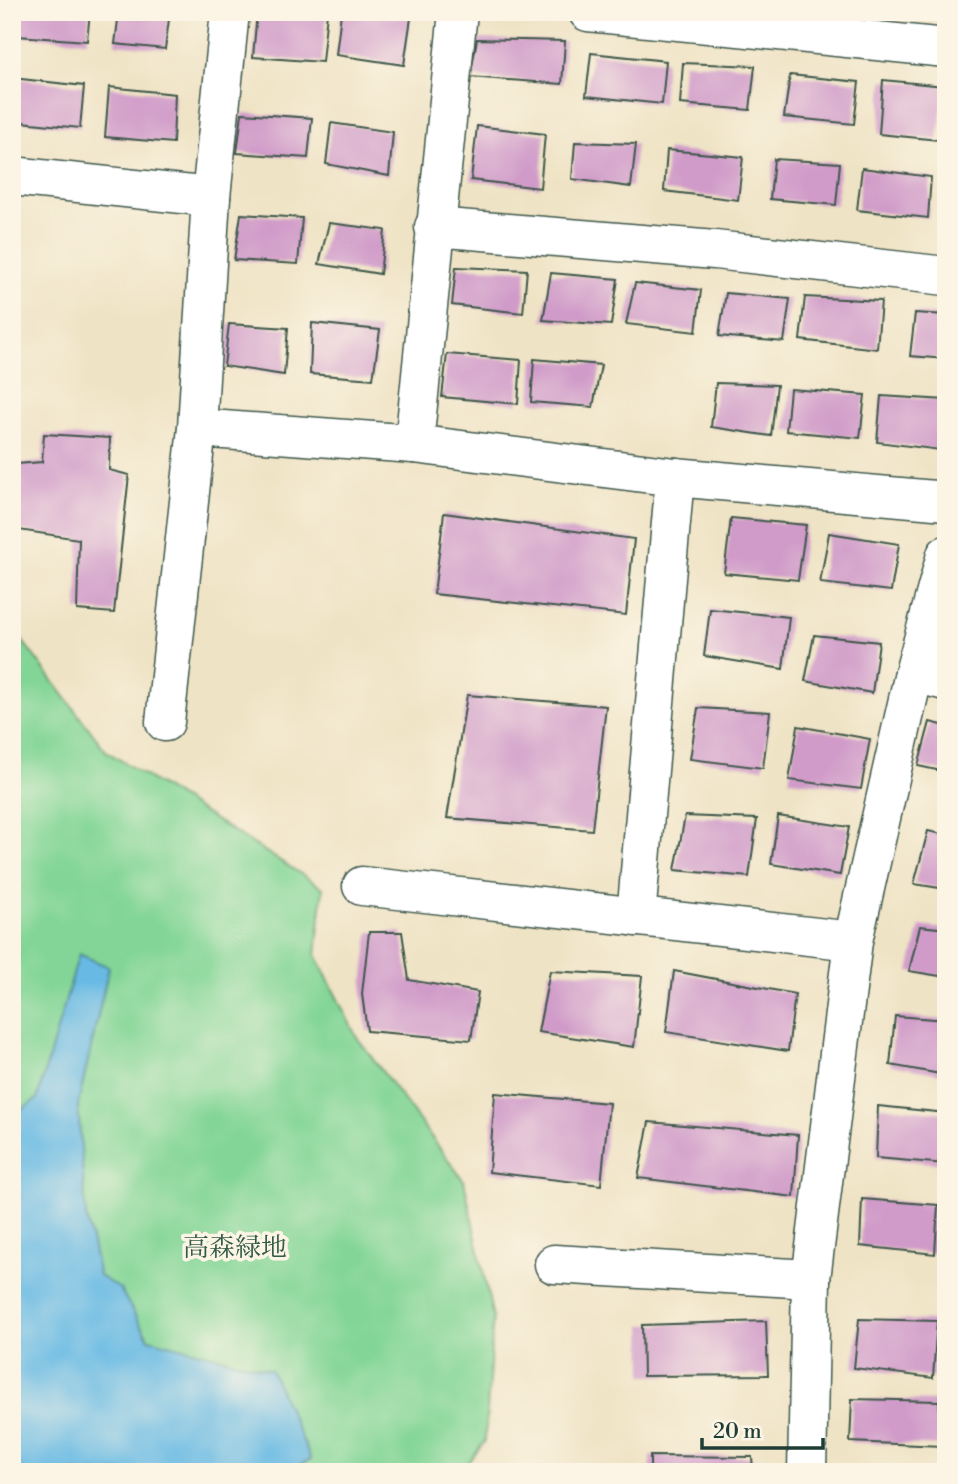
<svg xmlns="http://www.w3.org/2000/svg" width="958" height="1484" viewBox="0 0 958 1484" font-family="'Libre Bodoni','Noto Serif JP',serif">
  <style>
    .green { fill: #82d596; stroke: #508965; stroke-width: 2 }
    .water { fill: #68bae4; stroke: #447c8c; stroke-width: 2 }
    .building { fill: #d09bc9 }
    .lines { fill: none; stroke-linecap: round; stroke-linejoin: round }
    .street-casing { stroke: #3e564a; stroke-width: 41 }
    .street { stroke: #fff; stroke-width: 38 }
    .labels { text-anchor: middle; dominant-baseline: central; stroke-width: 7; stroke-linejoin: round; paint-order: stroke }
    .park-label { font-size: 26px; fill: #335b48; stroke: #fcf5e5 }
  </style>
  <rect width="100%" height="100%" fill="#fcf5e5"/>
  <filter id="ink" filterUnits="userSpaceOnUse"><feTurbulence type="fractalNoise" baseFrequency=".0143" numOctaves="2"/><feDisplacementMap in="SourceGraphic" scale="14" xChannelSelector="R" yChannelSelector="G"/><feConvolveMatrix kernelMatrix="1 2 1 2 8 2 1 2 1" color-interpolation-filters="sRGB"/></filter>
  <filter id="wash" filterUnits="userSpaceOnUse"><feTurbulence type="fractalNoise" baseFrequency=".00686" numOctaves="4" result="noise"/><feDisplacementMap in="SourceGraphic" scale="28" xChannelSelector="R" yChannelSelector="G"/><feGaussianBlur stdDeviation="1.57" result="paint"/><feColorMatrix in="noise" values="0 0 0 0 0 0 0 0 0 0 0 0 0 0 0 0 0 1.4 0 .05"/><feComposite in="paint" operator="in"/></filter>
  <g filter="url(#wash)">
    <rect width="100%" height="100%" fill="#efe3c5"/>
    <path class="green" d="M12 627 106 751 323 888 316 955 356 1036 464 1181 493 1318 485 1441 460 1472H12Z"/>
    <path class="water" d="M79 954 109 967 78 1105 86 1216 99 1276 120 1289 149 1339 271 1370 311 1459 287 1472H12V1116L37 1099Z"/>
    <g id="blocks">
      <g class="building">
        <path d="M19 12H90L87 41 17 36Z"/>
        <path d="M119 12H170L165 49 115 44Z"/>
        <path d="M257 12H327L322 62 253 57Z"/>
        <path d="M341 13 411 18 404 65 336 55Z"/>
        <path d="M477 39 565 41 562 84 470 77Z"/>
        <path d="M591 53 666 61 662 104 586 96Z"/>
        <path d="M683 63 755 66 750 110 680 104Z"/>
        <path d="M790 75 859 82 854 124 784 117Z"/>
        <path d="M12 78 84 86 80 128 12 121Z"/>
        <path d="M883 80 944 86 938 140 879 134Z"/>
        <path d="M109 87 175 94 173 143 105 137Z"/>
        <path d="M242 113 312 118 308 158 237 153Z"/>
        <path d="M331 123 393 132 389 176 326 164Z"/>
        <path d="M477 126 545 134 540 188 471 180Z"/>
        <path d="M575 142 636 144 631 187 572 179Z"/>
        <path d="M667 150 743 157 738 200 664 191Z"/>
        <path d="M774 159 840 163 836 205 770 199Z"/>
        <path d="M862 168 931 177 928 218 857 210Z"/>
        <path d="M241 214 302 218 298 264 234 260Z"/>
        <path d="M329 223 385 230 380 274 319 264Z"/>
        <path d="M456 267 527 270 523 313 452 305Z"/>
        <path d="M551 273 618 279 611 325 543 320Z"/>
        <path d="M635 283 701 290 696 332 626 324Z"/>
        <path d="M726 293 790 299 784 342 719 336Z"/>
        <path d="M805 297 881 301 877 349 800 340Z"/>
        <path d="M915 313 946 315V359L910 356Z"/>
        <path d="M312 323 380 330 373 379 310 374Z"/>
        <path d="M229 324 288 328 284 375 224 366Z"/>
        <path d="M447 354 521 360 518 404 442 397Z"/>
        <path d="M534 359 601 365 593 407 531 402Z"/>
        <path d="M716 383 777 385 771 436 711 427Z"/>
        <path d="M790 389 865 395 860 438 786 431Z"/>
        <path d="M881 396 946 400 940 450 877 442Z"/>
        <path d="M44 434 110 438 109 470 129 475 114 613 77 610 79 539 12 529 17 464 42 462Z"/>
        <path d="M444 513 634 539 626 615 434 594Z"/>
        <path d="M731 518 806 525 798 580 724 573Z"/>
        <path d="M829 533 899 544 891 591 820 583Z"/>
        <path d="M710 609 789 617 783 669 704 656Z"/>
        <path d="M814 635 879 642 872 693 805 681Z"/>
        <path d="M467 695 606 706 592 830 447 818Z"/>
        <path d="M698 708 770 712 763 768 690 759Z"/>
        <path d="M930 722 946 726V772L918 766Z"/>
        <path d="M798 726 870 739 861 789 789 780Z"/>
        <path d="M685 816 757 819 749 877 675 870Z"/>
        <path d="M778 816 849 827 840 875 771 864Z"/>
        <path d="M928 831 946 835V889L914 884Z"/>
        <path d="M920 926 946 929V977L909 971Z"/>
        <path d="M369 932H402L409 980 478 992 471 1040 367 1031 362 994Z"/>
        <path d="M550 971 642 976 634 1047 538 1032Z"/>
        <path d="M674 971 795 994 788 1051 666 1032Z"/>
        <path d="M895 1016 946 1020V1075L890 1065Z"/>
        <path d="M495 1093 609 1103 601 1185 489 1172Z"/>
        <path d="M878 1106 946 1113V1164L876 1158Z"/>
        <path d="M649 1122 798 1135 794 1197 638 1178Z"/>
        <path d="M862 1199 938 1205 935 1254 860 1246Z"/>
        <path d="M859 1319 937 1321 933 1378 854 1368Z"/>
        <path d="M766 1321 768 1375 643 1376 642 1325Z"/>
        <path d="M852 1399 939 1401 942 1446 850 1442Z"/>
        <path d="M650 1456 752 1457 753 1472H650Z"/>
      </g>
    </g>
  </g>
  <g filter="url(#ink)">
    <use href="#blocks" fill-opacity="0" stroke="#3e564a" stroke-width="2"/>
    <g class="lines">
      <defs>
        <g id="street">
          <path d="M588 12 946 48"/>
          <path d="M12 176 211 197"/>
          <path d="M434 227 715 250 946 276"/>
          <path d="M197 428 414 444 675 477 946 501"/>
          <path d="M414 444 458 12"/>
          <path d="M914 673 946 681"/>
          <path d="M165 722 197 428 211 197 230 12"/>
          <path d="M362 886 853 941"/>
          <path d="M636 917 675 477"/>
          <path d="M554 1264 811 1279"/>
          <path d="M807 1472 811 1279 853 941 914 673 946 555"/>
        </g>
      </defs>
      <use href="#street" class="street-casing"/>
      <use href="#street" class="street"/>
    </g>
  </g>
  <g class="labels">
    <g class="park-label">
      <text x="235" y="1248">高森緑地</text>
    </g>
  </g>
  <rect width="958" height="1484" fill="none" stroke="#fcf5e5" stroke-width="42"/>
  <path d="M702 1438v10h121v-10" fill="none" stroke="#1f3d34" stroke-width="3.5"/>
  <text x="713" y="1438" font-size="21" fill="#1f3d34" stroke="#fcf5e5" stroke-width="5" paint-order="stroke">20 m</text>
</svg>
